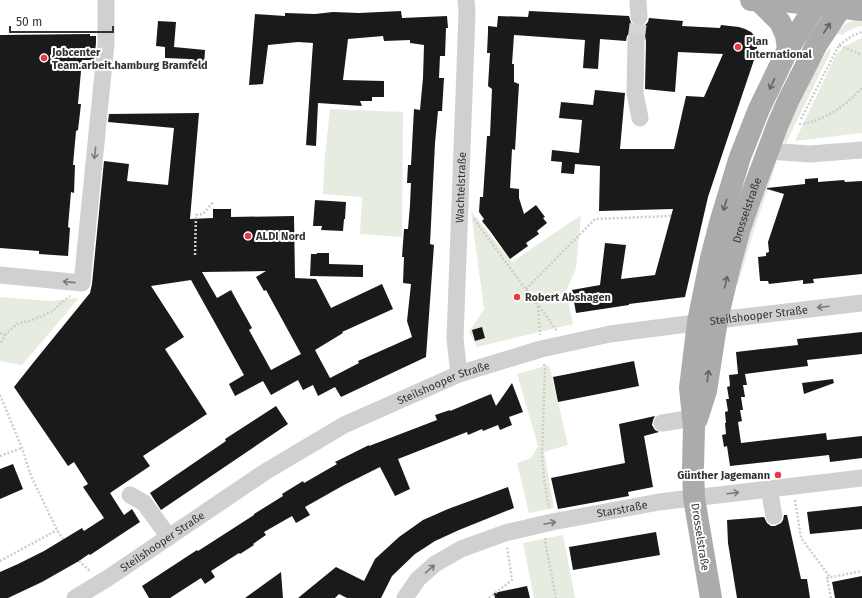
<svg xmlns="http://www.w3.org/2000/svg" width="862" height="598" viewBox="0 0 862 598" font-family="'Fira Sans',sans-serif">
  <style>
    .green { fill: #e6ecdf }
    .building { fill: #1a1a1a; fill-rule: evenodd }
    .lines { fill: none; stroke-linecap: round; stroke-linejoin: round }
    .minor-tunnel { stroke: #d6d6d6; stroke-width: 17; stroke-dasharray: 17 8; stroke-linecap: butt }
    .path { stroke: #cdcdcd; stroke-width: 2.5; stroke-dasharray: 2 2; stroke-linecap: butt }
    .minor { stroke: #d0d0d0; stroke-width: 17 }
    .major { stroke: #ababab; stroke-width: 22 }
    .oneway { stroke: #636363 }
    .oneway2 { stroke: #7a7a7a }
    .poi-dot { fill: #e63946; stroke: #fff; stroke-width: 1.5 }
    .labels { text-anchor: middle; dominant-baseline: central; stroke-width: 4; stroke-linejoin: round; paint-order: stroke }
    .poi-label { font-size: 11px; font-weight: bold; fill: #333; stroke: #fff; text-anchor: start }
    .street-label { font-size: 11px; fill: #333; stroke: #fff }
  </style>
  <rect width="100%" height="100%" fill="#fff"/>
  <g class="green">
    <path d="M858 18 862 19V26C854 27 848 31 842 35L837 33 845 24Z"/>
    <path d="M862 38V133L795 141 836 55 845 46Z"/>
    <path d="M829 48 831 51 786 143 782 141 811 78Z"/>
    <path d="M330 109 403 112 402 237 360 234 362 197 323 194 325 155Z"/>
    <path d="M777 161 754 230 738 284 734 285 738 266 771 165Z"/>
    <path d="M471 211 512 262 581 215 576 269 566 291 573 324 477 347 469 332 484 309Z"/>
    <path d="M0 297 51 301 79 298 22 365 0 361Z"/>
    <path d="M549 365 568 445 544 452 554 508 529 513 517 463 531 458 538 446 517 374Z"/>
    <path d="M563 535 575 598H534L523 543Z"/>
  </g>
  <g class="building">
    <path d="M401 11 402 18 447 16 448 28H446L445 56H440L439 78H444L442 111H438L435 143 430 244 434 245 426 357 341 397 335 387 318 396 313 385 303 390 298 380 271 395 263 381 235 396 229 384 244 375 191 280 151 286 184 337 165 349 207 414 143 456 150 466 110 493 124 515 132 509 140 522 90 555 89 554 79 561 42 582 8 598H0V572L18 564 44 551 82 528 84 531 104 518 83 487 88 484 74 462 68 466 14 387 33 363 90 293 92 284 104 161 129 164 127 181 168 185 174 128 108 122 109 114 199 113 190 219 213 218V209H231V217L294 216 295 278 316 279 331 308 382 284 393 309 342 332 343 333 315 350 330 378 359 363 358 361 412 337 407 321 411 284 403 283 404 257H402L404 229H408L410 205 411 183H407L408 165H411L414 109 420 110 423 78 424 45 410 43V40L384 41 383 36 348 39 343 80 384 81V97H372V101H360L362 106 318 103 316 146 306 145 313 43 298 42 268 45 263 84 249 85 255 14 285 16V13L315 14 333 12 359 13ZM266 271 256 277 264 291 266 290 301 354 271 370 249 330 252 328 231 290 217 298 202 272Z"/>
    <path d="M529 11 591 14 629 16 631 23 635 26 639 27 645 25 648 22 649 18 683 21 682 26 720 28 721 25 739 27 745 29 751 32 756 37 757 43V51L727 140 708 197 685 297 629 304V305L576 313 572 290 600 285 605 243 626 245 621 279 655 275 673 209 599 211 600 166 575 164 574 174 561 173 562 162 551 161 552 150 579 153 582 120 559 118 561 102 593 105 595 90 625 93 620 149H674L686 96 704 97 723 54 678 52 675 92 645 89 646 41 645 36 641 32 636 31 631 32 627 36 626 41 600 39 598 69 583 68 585 40 514 35 512 64H514V82L519 84 515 150 512 149 510 188 519 189V198L524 214 536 205 545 217 543 218 547 223 537 231 539 234 526 243 528 246 510 259 490 231 482 221 484 219 479 212 480 197H483L487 136H490L492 89 488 86 490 53H487L488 32V26L497 27 498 16 528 17Z"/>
    <path d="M158 21 176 22 174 47 205 50 204 67 188 66 189 59 165 58V47L156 46Z"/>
    <path d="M90 34V36H96V43L94 60H82L78 104H81L78 130 76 131 73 165H75L74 193 71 192 68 227 70 228 68 256 39 254V251L0 248V35Z"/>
    <path d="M818 178V182L844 180 845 182 862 181V274L813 279 814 283 803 284V280L769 284 768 281H760L758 257 766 256V253L769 252 768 242 784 194 767 189V188L805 184V179Z"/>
    <path d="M315 200 346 202 345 219H344L343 231 321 230 322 226H313Z"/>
    <path d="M317 253H329V264L363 265V277L310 276 311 254H317Z"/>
    <path d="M482 327 485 338 475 341 472 330Z"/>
    <path d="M862 332V354L807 360 808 366 745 374 747 385H743L745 397H741L743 410H740L742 421 738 422 741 443 826 433 827 440 862 436V458L830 462 829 455 730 466 727 446 724 447 722 435 726 434 725 423H726L725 412 728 411 726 399H729L727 387 730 386 729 375 738 374 736 352 798 345 797 339Z"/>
    <path d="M634 361 639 386 558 402 553 377Z"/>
    <path d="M833 379 834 383 804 394 802 383Z"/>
    <path d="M512 383 523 412 509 417 512 425 500 430 498 425 483 431 482 429 468 435 467 432 398 459 410 489 395 496 380 467 344 485 305 507 310 515 296 523 292 516 264 532 266 535 253 544 254 545 240 554 239 553 211 571 215 577 205 584 201 578 170 598H149L142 586 197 550 198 551 254 515V514L283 496 282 494 303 481 304 483 337 464 335 462 369 445V446L437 420 435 415 450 410V411L491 394 496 406Z"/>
    <path d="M276 406 288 424 161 510 150 493 226 441 225 439Z"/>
    <path d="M655 416 653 420 652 425 655 430 659 432 644 436 653 487 628 492 629 496 558 509 551 478 625 463 619 424Z"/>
    <path d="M13 464 23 489 0 499V469Z"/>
    <path d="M508 487 514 508 459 530 435 541 415 554 392 576 381 598H347L339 594 335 598H298L336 567 364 581 375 559 399 537 423 520 448 509Z"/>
    <path d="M862 506V529L810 534 807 512Z"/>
    <path d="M784 515H787L801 579H807L810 598H737L728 543 727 520 764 517 767 523 771 526H775L781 523 783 520Z"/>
    <path d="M656 532 660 555 573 570 569 547Z"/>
    <path d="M281 572 283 598H245Z"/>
    <path d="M862 576V598H835L832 582Z"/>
    <path d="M527 586 530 598H495L494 593Z"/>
  </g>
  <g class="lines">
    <path class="minor-tunnel" d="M636 41 639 17"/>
    <g class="path">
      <path d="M839 45 852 36 862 32"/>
      <path d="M801 119 839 45 850 50 862 55"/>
      <path d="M799 124C806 124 811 122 817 120 837 112 847 103 862 88"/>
      <path d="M474 219 538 306 540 335"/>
      <path d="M195 255 196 215 203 214 213 202"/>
      <path d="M526 289 595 219 671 216"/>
      <path d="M539 306 557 331"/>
      <path d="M0 333 5 335 0 345"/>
      <path d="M5 335 17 324 32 320 51 312 70 296"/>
      <path d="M544 364 545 368 542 453 544 479 549 508"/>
      <path d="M0 395 22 448 31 476 57 530 63 539"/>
      <path d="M0 456 22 448"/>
      <path d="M795 500 801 538 830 577"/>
      <path d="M546 538 545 541 556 598"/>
      <path d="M0 561 57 530"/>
      <path d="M79 561 91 572"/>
      <path d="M489 598 512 580 507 547"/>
      <path d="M831 598 827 578 862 571"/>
    </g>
    <g class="minor">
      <path d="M638 0 639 17"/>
      <path d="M636 41 635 93 640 118"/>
      <path d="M768 151 810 154 862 150"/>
      <path d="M0 275 82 283 102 83 106 44V0"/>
      <path id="s1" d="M459 374 455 339 467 13 466 0"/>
      <path d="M662 423 693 418"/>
      <path d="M769 489 774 516"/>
      <path d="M130 495 144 503 169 537"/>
      <path id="s2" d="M75 598 108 578 265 472 344 425 459 374 541 349 610 334 734 318 862 303"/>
      <path id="s3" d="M405 598 418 579 435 564 461 549 505 533 552 522 659 502 862 478"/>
    </g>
    <g class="major">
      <path d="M751 0 792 2 862 10"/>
      <path d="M759 1 780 22 786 35 788 49"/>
      <path id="s4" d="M697 419 706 391 717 320 729 269 740 228 754 188 778 124 789 99 817 44 846 0"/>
      <path d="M711 598 694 498 693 467 694 427 690 388 698 322 711 258 720 223 740 157 759 109 788 49 819 0"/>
    </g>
  </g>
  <defs><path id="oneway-shaft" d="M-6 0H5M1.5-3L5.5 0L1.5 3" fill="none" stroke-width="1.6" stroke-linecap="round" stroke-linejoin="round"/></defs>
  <g class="oneway">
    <use href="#oneway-shaft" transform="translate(827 28) rotate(-57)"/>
    <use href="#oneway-shaft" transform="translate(772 84) rotate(115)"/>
    <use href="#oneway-shaft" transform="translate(725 205) rotate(107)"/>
    <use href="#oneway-shaft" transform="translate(726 282) rotate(-77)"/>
    <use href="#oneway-shaft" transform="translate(708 376) rotate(-82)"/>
  </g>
  <g class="oneway2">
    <use href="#oneway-shaft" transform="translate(95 153) rotate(96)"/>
    <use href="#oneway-shaft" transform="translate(69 282) rotate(-174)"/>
    <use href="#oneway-shaft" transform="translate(823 307) rotate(173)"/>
    <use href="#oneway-shaft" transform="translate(733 493) rotate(-7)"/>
    <use href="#oneway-shaft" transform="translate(550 523) rotate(-12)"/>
    <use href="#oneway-shaft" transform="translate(430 569) rotate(-41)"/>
  </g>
  <g class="poi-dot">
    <circle cx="738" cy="47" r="4"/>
    <circle cx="44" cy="58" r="4"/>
    <circle cx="248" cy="236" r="4"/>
    <circle cx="517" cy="297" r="4"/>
    <circle cx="778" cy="475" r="4"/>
  </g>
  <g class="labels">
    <g class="poi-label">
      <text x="746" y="41">Plan<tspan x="746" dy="13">International</tspan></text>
      <text x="52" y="52">Jobcenter<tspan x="52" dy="13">Team.arbeit.hamburg Bramfeld</tspan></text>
      <text x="256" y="236">ALDI Nord</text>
      <text x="525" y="297">Robert Abshagen</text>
      <text x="770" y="475" text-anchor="end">Günther Jagemann</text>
    </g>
    <g class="street-label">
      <text stroke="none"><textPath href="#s1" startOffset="187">Wachtelstraße</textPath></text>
      <text stroke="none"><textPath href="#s4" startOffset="215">Drosselstraße</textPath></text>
      <text stroke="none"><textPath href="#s2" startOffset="752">Steilshooper Straße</textPath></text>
      <text stroke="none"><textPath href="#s2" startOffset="428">Steilshooper Straße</textPath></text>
      <text stroke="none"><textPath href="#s3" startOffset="242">Starstraße</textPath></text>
      <text transform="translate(700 537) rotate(81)">Drosselstraße</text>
      <text stroke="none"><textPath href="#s2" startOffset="104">Steilshooper Straße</textPath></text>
    </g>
  </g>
  <path d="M10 26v6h103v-6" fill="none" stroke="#333333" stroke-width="2"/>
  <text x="16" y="26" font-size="12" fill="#333333" stroke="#ffffff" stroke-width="3" paint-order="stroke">50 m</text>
</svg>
